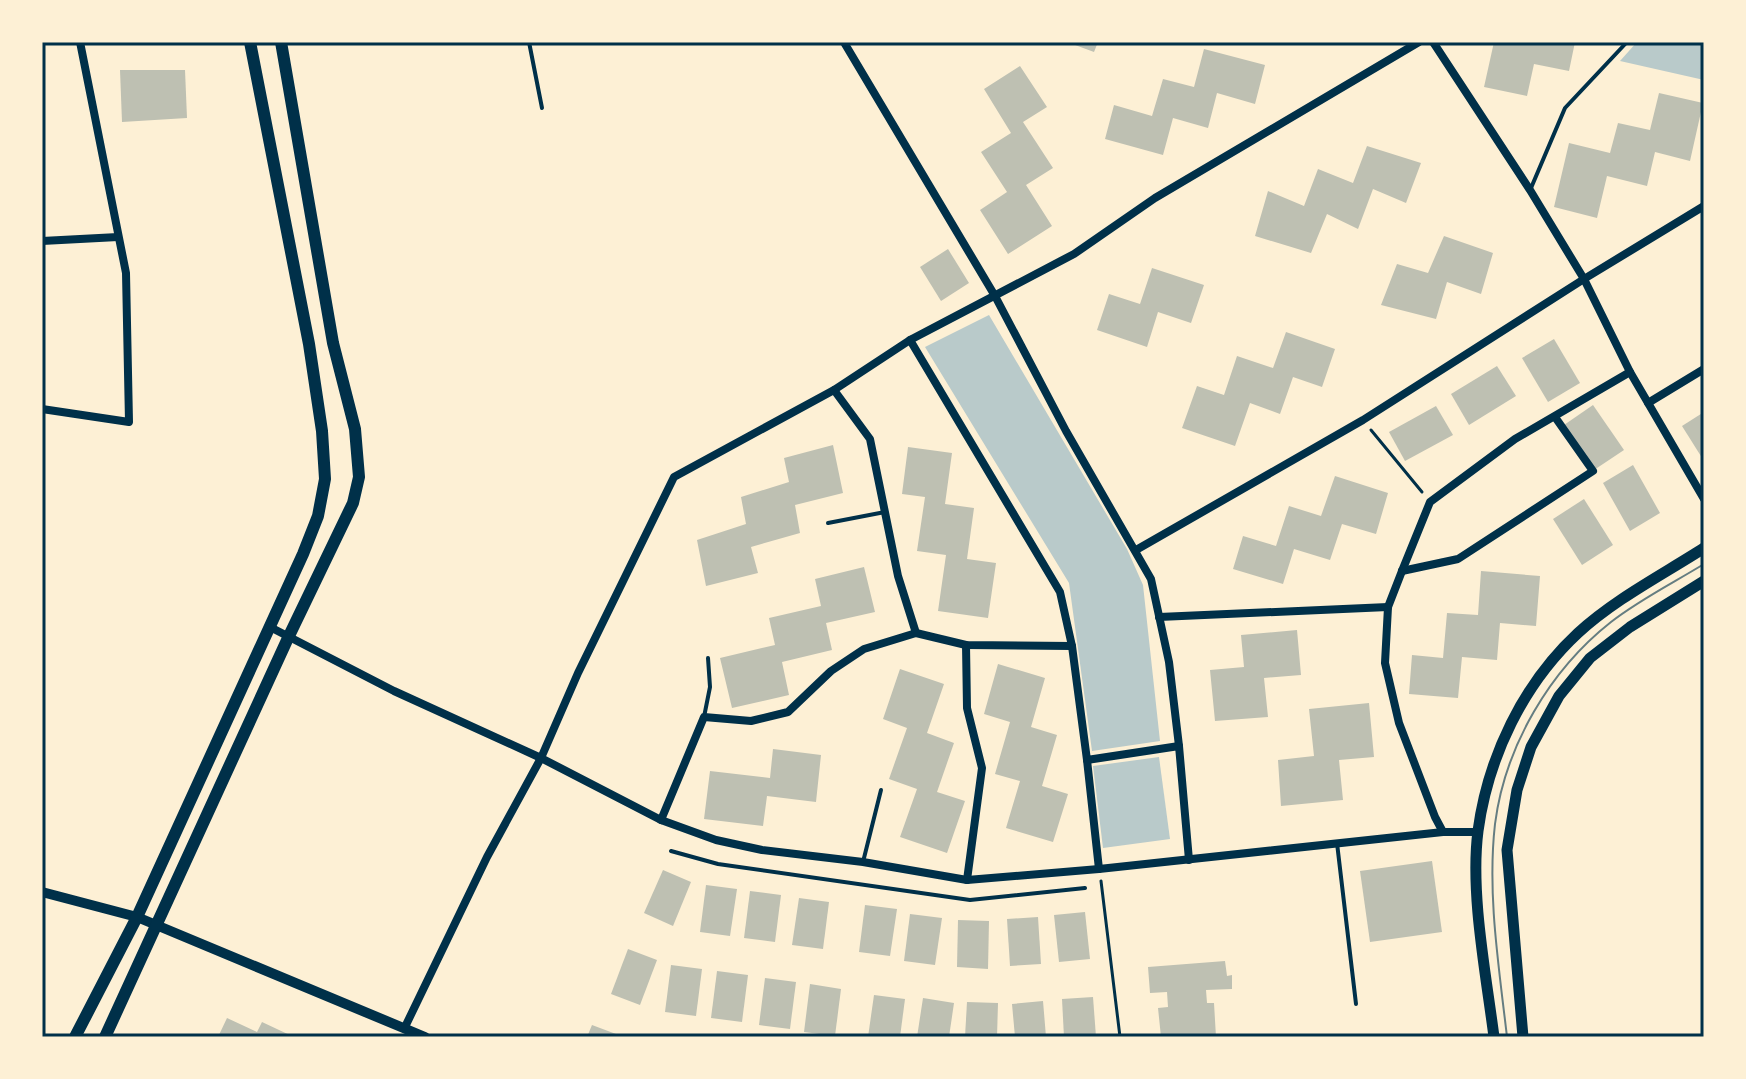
<svg xmlns="http://www.w3.org/2000/svg" width="1746" height="1079" viewBox="0 0 1746 1079" font-family="'Roboto Condensed',sans-serif">
  <style>
    .green { fill: #b9caca }
    .building { fill: #bec0b2 }
    .lines { fill: none; stroke-linecap: round; stroke-linejoin: round }
    .path { stroke: #003049; stroke-width: 3 }
    .service { stroke: #003049; stroke-width: 4 }
    .minor { stroke: #003049; stroke-width: 8 }
    .tertiary { stroke: #003049; stroke-width: 10 }
    .secondary { stroke: #003049; stroke-width: 11 }
    .primary { stroke: #003049; stroke-width: 12 }
    .tram { stroke: #657d81; stroke-width: 2 }
    .neatline { fill: none; stroke: #003049; stroke-width: 3 }
  </style>
  <rect width="100%" height="100%" fill="#fdf0d5"/>
  <g class="green">
    <path d="M1637 42H1704V80L1620 61Z"/>
    <path d="M989 315 1127 549 1143 585 1160 741 1092 751 1069 583 925 347Z"/>
    <path d="M1159 757 1170 839 1103 848 1093 766Z"/>
  </g>
  <g class="building">
    <path d="M1067 42H1098L1094 52Z"/>
    <path d="M1494 42H1575L1569 71 1534 64 1527 96 1484 87Z"/>
    <path d="M1204 49 1265 65 1255 104 1217 93 1208 128 1173 118 1163 155 1105 139 1114 105 1152 116 1163 79 1194 87Z"/>
    <path d="M1020 66 1047 107 1023 122 1053 168 1026 185 1052 226 1008 254 980 210 1007 192 981 152 1011 133 984 89Z"/>
    <path d="M120 70H185L187 118 122 122Z"/>
    <path d="M1659 93 1703 103 1690 161 1655 152 1647 186 1607 176 1597 218 1554 207 1569 143 1610 153 1618 123 1650 130Z"/>
    <path d="M1367 146 1421 163 1406 203 1373 189 1358 229 1327 214 1311 253 1255 236 1268 191 1304 206 1318 169 1353 183Z"/>
    <path d="M1444 236 1493 253 1481 294 1447 282 1436 319 1381 305 1397 264 1428 273Z"/>
    <path d="M948 249 969 283 941 301 920 267Z"/>
    <path d="M1152 268 1204 285 1191 323 1158 312 1147 347 1097 330 1109 294 1140 304Z"/>
    <path d="M1286 332 1335 349 1322 387 1293 377 1280 414 1250 403 1235 446 1182 428 1197 386 1224 395 1237 356 1273 368Z"/>
    <path d="M1554 339 1580 383 1548 402 1522 358Z"/>
    <path d="M1497 366 1516 396 1469 425 1451 394Z"/>
    <path d="M1593 405 1624 450 1594 470 1564 425Z"/>
    <path d="M1436 406 1453 435 1405 461 1389 432Z"/>
    <path d="M1704 412V461L1682 426Z"/>
    <path d="M833 445 843 493 795 505 800 533 751 547 758 573 706 586 697 540 746 524 741 497 789 482 784 458Z"/>
    <path d="M908 447 952 453 945 504 974 508 967 559 996 563 988 618 938 611 946 555 917 551 925 497 902 494Z"/>
    <path d="M1633 465 1660 513 1630 531 1603 483Z"/>
    <path d="M1335 476 1388 493 1376 534 1342 524 1330 560 1294 549 1283 584 1233 569 1243 536 1276 546 1289 506 1321 516Z"/>
    <path d="M1584 499 1613 545 1582 565 1553 519Z"/>
    <path d="M864 567 875 612 826 623 832 650 782 662 789 695 732 708 720 658 775 645 769 618 821 606 815 579Z"/>
    <path d="M1481 571 1540 576 1536 626 1500 623 1497 660 1462 657 1458 698 1409 694 1412 655 1443 658 1447 613 1478 615Z"/>
    <path d="M1297 630 1301 675 1264 678 1268 717 1215 721 1210 670 1244 667 1241 635Z"/>
    <path d="M998 664 1045 678 1031 727 1057 735 1042 786 1068 794 1053 842 1006 828 1020 781 995 774 1010 722 984 714Z"/>
    <path d="M900 669 944 684 927 733 954 743 937 792 965 801 947 853 900 837 917 789 889 779 907 728 883 719Z"/>
    <path d="M1369 703 1374 757 1339 760 1343 800 1281 806 1278 760 1314 756 1309 709Z"/>
    <path d="M773 749 821 755 816 802 767 796 763 826 704 819 710 771 770 778Z"/>
    <path d="M1432 861 1442 932 1370 942 1360 871Z"/>
    <path d="M663 870 691 882 673 926 644 913Z"/>
    <path d="M706 885 737 889 730 936 700 932Z"/>
    <path d="M750 891 781 895 775 942 744 938Z"/>
    <path d="M799 898 829 902 823 949 792 945Z"/>
    <path d="M865 905 897 909 890 956 859 952Z"/>
    <path d="M1085 912 1090 959 1059 962 1054 915Z"/>
    <path d="M910 914 942 918 935 965 904 961Z"/>
    <path d="M1038 917 1041 964 1010 966 1007 919Z"/>
    <path d="M958 920 989 921 988 969 957 967Z"/>
    <path d="M628 949 657 960 640 1005 611 994Z"/>
    <path d="M1225 961 1227 976 1232 975V989L1206 990 1207 1003H1214L1216 1037H1161L1158 1008 1168 1007 1167 992 1150 993 1148 967Z"/>
    <path d="M671 965 702 969 696 1016 665 1012Z"/>
    <path d="M717 971 748 975 742 1022 711 1018Z"/>
    <path d="M765 978 796 982 790 1029 759 1025Z"/>
    <path d="M810 984 841 989 835 1036 804 1032Z"/>
    <path d="M874 995 905 999 900 1037H868Z"/>
    <path d="M1093 997 1096 1037H1064L1062 999Z"/>
    <path d="M923 998 954 1003 949 1037H917Z"/>
    <path d="M1043 1001 1046 1037H1015L1012 1004Z"/>
    <path d="M967 1002 998 1003 997 1037H965Z"/>
    <path d="M227 1018 257 1032 262 1022 294 1037H218Z"/>
    <path d="M592 1025 624 1037H587Z"/>
  </g>
  <g class="lines">
    <g class="path">
      <path d="M1371 430 1422 492"/>
      <path d="M1101 881 1120 1037"/>
    </g>
    <g class="service">
      <path d="M529 42 542 108"/>
      <path d="M1531 188 1565 108 1627 42"/>
      <path d="M828 523 885 512"/>
      <path d="M704 717 710 687 708 658"/>
      <path d="M1337 843 1356 1004"/>
      <path d="M671 851 718 864 970 900 1085 888"/>
      <path d="M863 862 881 790"/>
    </g>
    <g class="minor">
      <path d="M847 42 845 44 995 296 1066 431 1151 579 1169 662 1179 746"/>
      <path d="M1433 42 1530 190 1584 279 1630 372 1704 499"/>
      <path d="M42 241 118 237"/>
      <path d="M910 340 1060 592 1072 646"/>
      <path d="M834 390 910 340 1074 254 1155 198 1419 42"/>
      <path d="M1648 403 1704 369"/>
      <path d="M42 409 129 422 126 273 80 42"/>
      <path d="M1136 550 1363 420 1584 279 1704 206"/>
      <path d="M1402 571 1458 559 1593 471 1555 417"/>
      <path d="M1159 617 1388 607"/>
      <path d="M270 627 394 691 541 758 661 820 716 840 762 850 863 862 967 880 1099 869 1443 832 1435 817 1399 723 1385 663 1388 607 1402 571 1430 502 1515 439 1630 372"/>
      <path d="M916 633 966 645 1072 646 1087 760 1179 746 1189 860"/>
      <path d="M966 645 967 708 982 768 967 880"/>
      <path d="M1087 760 1099 869"/>
      <path d="M1443 832H1478"/>
      <path d="M405 1027 487 857 541 758 578 673 674 477 834 390 870 439 898 576 916 633 864 649 831 671 788 712 751 721 704 717 661 820"/>
    </g>
    <path class="tertiary" d="M42 892 137 917 425 1037"/>
    <g class="secondary">
      <path d="M1494 1037C1486 974 1470 893 1478 831 1488 757 1523 684 1578 633 1615 599 1662 575 1704 548"/>
      <path d="M1523 1037 1507 850 1517 790 1531 747 1559 696 1590 658 1630 627 1704 581"/>
    </g>
    <g class="primary">
      <path d="M75 1037 137 917 303 554 318 516 325 479 322 431 309 344 250 42"/>
      <path d="M105 1037 288 638 353 503 359 477 355 429 333 343 281 42"/>
    </g>
    <path class="tram" d="M1507 1037C1499 967 1487 894 1495 824 1505 746 1550 670 1611 622 1639 600 1673 583 1704 564"/>
  </g>
  <rect width="1746" height="1079" fill="none" stroke="#fdf0d5" stroke-width="88"/>
  <rect x="44" y="44" width="1658" height="991" class="neatline"/>
</svg>
